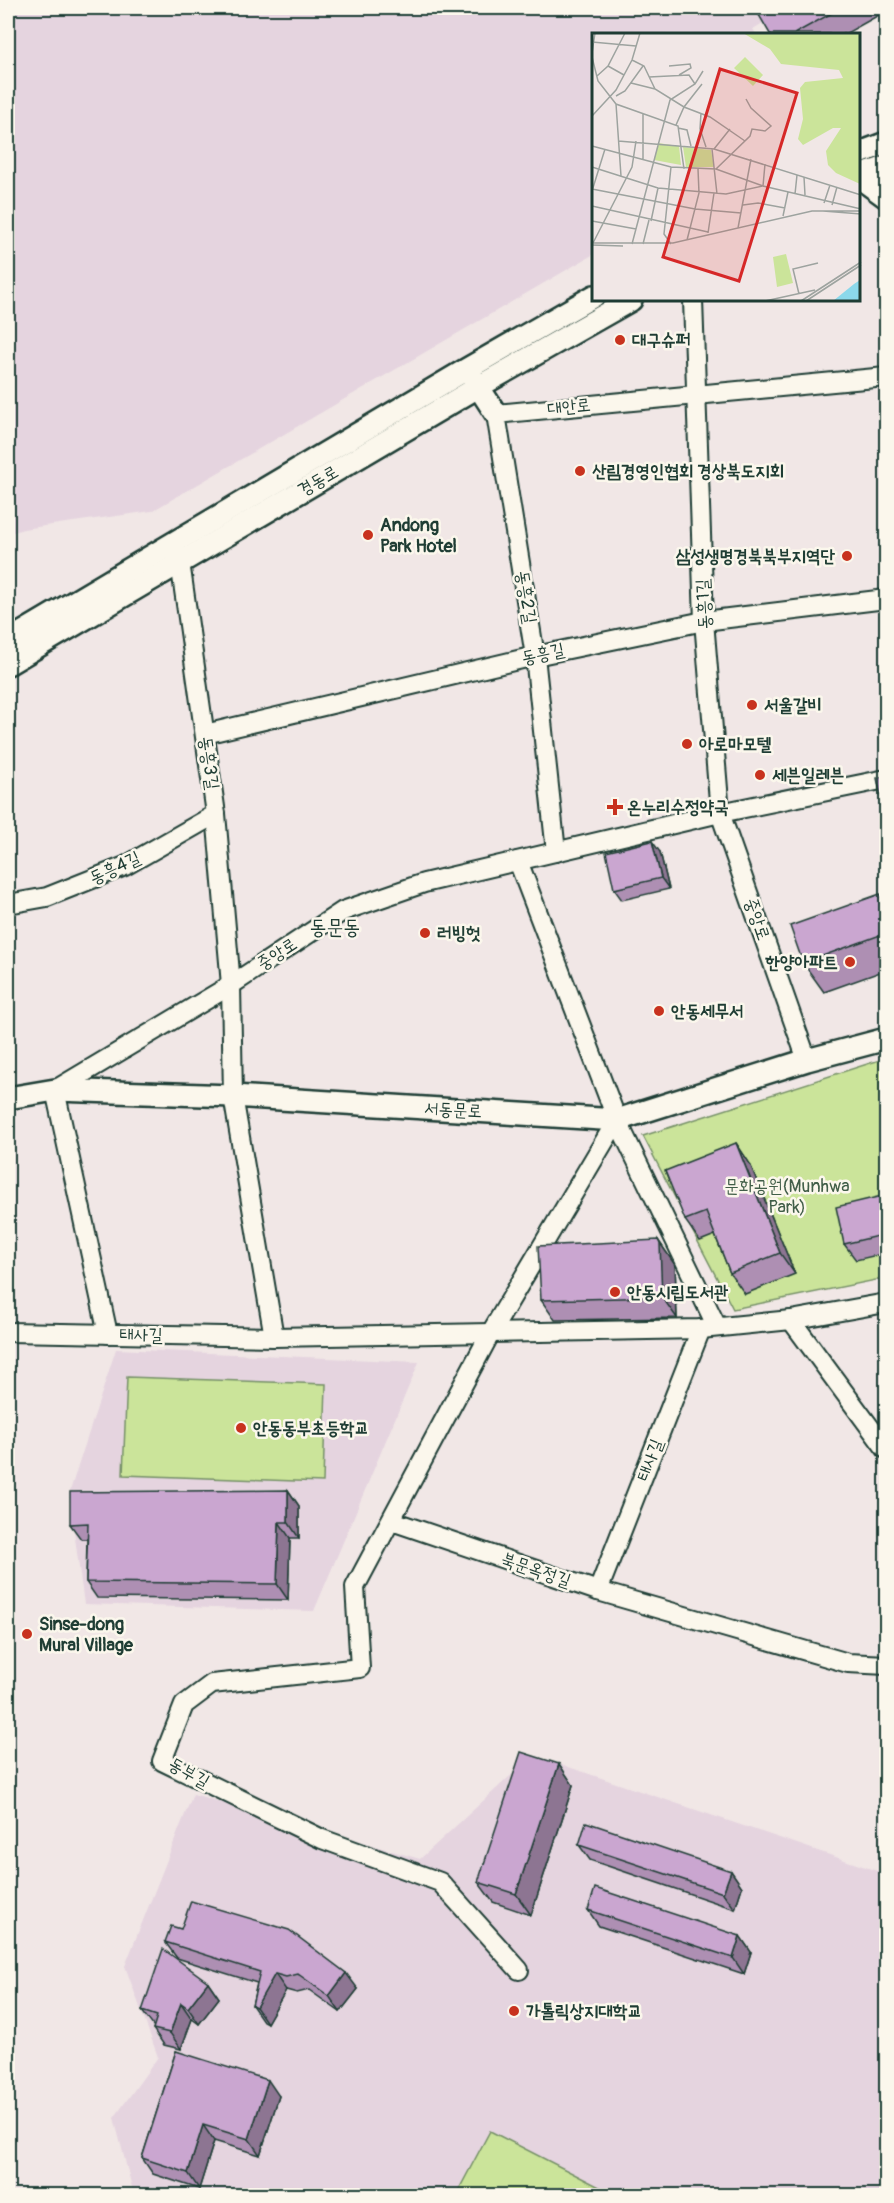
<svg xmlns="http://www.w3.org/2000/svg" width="894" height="2203" viewBox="0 0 894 2203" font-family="Pangolin,'Poor Story',sans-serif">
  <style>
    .built { fill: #e5d4df }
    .green { fill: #cbe49a; stroke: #759067; stroke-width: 1.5 }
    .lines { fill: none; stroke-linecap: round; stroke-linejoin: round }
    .minor-casing { stroke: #1f3d34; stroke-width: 22 }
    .tertiary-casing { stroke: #1f3d34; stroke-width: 26 }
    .minor { stroke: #fbf7ec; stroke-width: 18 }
    .tertiary { stroke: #fbf7ec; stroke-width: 21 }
    .wall { fill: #ae8fb3; stroke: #1f3d34; stroke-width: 1.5 }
    .shaded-wall { fill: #8d7492; stroke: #1f3d34; stroke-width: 1.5 }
    .building { fill: #caa6d0; stroke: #1f3d34; stroke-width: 1.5 }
    .poi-dot { fill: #c8321e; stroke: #fbf7ec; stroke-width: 2 }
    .labels { text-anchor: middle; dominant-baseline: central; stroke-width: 5; stroke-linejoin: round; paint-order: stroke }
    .poi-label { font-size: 18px; font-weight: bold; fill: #1f3d34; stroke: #fbf7ec; text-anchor: start }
    .street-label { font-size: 18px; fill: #1f3d34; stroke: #fbf7ec }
    .park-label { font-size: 18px; fill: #415e48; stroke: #fbf7ec }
    .quarter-label { font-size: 21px; fill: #1f3d34; stroke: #fbf7ec }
    .inset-road { fill: none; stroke: #9da39f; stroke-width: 1.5 }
    .view { fill: #d62828; fill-opacity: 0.15; stroke: #d62828; stroke-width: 3 }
    .inset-edge { fill: none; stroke: #1f3d34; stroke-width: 3 }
  </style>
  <rect width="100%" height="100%" fill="#f1e7e6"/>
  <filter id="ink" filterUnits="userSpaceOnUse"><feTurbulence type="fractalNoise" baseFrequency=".0167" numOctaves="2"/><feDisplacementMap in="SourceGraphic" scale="12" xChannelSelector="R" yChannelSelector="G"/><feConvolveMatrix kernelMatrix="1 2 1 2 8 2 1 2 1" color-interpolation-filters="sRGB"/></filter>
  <g filter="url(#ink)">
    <g class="built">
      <path d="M8 8H788L753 29 756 34H594V254L152 511 23 529 8 534Z"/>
      <path d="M116 1349 419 1362 314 1611 84 1604 69 1494Z"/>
      <path d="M533 1755 886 1874V2195H134L114 2118 158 2057 125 1966 193 1794 420 1859Z"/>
    </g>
    <g class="green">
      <path d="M886 1058V1278L733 1309 643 1136Z"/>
      <path d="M127 1377 326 1384 323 1482 123 1475Z"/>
      <path d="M490 2131 615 2195H456Z"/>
    </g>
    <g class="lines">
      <defs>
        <g id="minor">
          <path d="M693 300 704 621 720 813 807 1060"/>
          <path d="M175 552 180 562 216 814 231 985 233 1096 274 1337"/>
          <path d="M205 734 535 656 704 621 886 599"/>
          <path d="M556 852 535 656 496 414 886 377"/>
          <path d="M518 861 617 1120 717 1327"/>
          <path d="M8 904 47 897 125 866 216 814"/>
          <path d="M791 1320 886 1449"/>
          <path d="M8 1332 274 1337 701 1329 791 1320 886 1303"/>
          <path d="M108 1334 55 1090 231 985 343 911 424 883 720 813 886 779"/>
          <path d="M392 1521 598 1591 848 1663 886 1665"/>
          <path d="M598 1591 701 1329"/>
          <path d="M519 1970 440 1882 322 1839 162 1761 184 1705 212 1684 360 1668 355 1587 490 1334 617 1120"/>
        </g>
        <g id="tertiary">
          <path d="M860 153 886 143"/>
          <path d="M860 176 886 167"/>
          <path d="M860 178 886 197"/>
          <path d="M472 377 496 414"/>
          <path d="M8 641 467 369 594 296"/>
          <path d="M8 664 478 387 631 300"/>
          <path d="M8 1098 55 1090 233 1096 617 1120 807 1060 886 1039"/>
        </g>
      </defs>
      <use href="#minor" class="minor-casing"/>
      <use href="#tertiary" class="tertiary-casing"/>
      <use href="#minor" class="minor"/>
      <use href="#tertiary" class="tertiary"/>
    </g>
    <g class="wall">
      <path d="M772 8H886V11L845 34H770Z"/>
      <path d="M660 852 669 889 622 900 614 889Z"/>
      <path d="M886 903V970L824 992 803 963Z"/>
      <path d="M736 1143 750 1164 795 1274 745 1294 730 1273 715 1235 700 1241 685 1220Z"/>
      <path d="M886 1195V1253L856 1260 844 1244Z"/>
      <path d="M658 1240 675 1265 677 1318 555 1320 541 1300Z"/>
      <path d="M288 1490 299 1506V1538H290L288 1600 97 1598 86 1582 87 1539H81L70 1524Z"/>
      <path d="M559 1764 573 1785 531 1915 493 1902 478 1882Z"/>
      <path d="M579 1845 731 1871 742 1887 735 1909 590 1860Z"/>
      <path d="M588 1910 740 1936 751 1952 744 1974 599 1926Z"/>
      <path d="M165 1942 358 1989 340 2012 309 1990 297 1993 286 1990 267 2023 263 2021 252 2005 257 1983 177 1958Z"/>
      <path d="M208 1982 219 1998 199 2024 192 2019 181 2049 164 2045 153 2029 154 2027 142 2011Z"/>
      <path d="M176 2051 279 2096 260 2155 214 2141 199 2189 153 2174 142 2158Z"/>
    </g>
    <g class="shaded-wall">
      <path d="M652 841 660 852 669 889 661 878Z"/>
      <path d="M880 894 886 903V909L884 905Z"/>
      <path d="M736 1143 750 1164 795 1274 780 1253Z"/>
      <path d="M658 1240 675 1265 677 1318 662 1297Z"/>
      <path d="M288 1490 299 1506V1538L288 1522Z"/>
      <path d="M279 1522 290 1538 288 1600 277 1584Z"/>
      <path d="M559 1764 573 1785 531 1915 516 1894Z"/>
      <path d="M731 1871 742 1887 735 1909 723 1893Z"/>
      <path d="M740 1936 751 1952 744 1974 733 1958Z"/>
      <path d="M346 1973 358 1989 340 2012 329 1996Z"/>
      <path d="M275 1974 286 1990 267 2023 256 2007Z"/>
      <path d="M208 1982 219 1998 199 2024 188 2008Z"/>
      <path d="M181 2003 192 2019 181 2049 170 2033Z"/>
      <path d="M268 2080 279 2096 260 2155 249 2139Z"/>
      <path d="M203 2125 214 2141 199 2189 188 2173Z"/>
    </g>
    <g class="building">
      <path d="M772 8H841L794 34H770L759 15Z"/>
      <path d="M886 776V820L877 778Z"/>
      <path d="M652 841 661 878 614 889 606 852Z"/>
      <path d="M880 894 884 905 886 904V933L803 963 790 926Z"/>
      <path d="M736 1143 780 1253 730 1273 706 1212 685 1220 665 1171Z"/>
      <path d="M886 1195V1234L844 1244 836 1207Z"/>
      <path d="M658 1240 660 1244 662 1297 541 1300 538 1246Z"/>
      <path d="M288 1490V1522H279L277 1584 86 1582 88 1523 70 1524V1492Z"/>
      <path d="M521 1752 559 1764 516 1894 478 1882Z"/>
      <path d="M586 1822 731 1871 723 1893 579 1845Z"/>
      <path d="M595 1888 740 1936 733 1958 588 1910Z"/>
      <path d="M191 1901 289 1930 346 1973 329 1996 298 1974 286 1977 275 1974 256 2007 252 2005 260 1972 165 1942 171 1926 181 1929Z"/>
      <path d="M163 1949 208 1982 188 2008 181 2003 170 2033 153 2029 157 2016 142 2011Z"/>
      <path d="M176 2051 268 2080 249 2139 203 2125 188 2173 142 2158Z"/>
    </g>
  </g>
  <g class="poi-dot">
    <circle cx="620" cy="340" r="6"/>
    <circle cx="580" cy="471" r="6"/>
    <circle cx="368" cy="535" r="6"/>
    <circle cx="847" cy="556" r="6"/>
    <circle cx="752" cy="705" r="6"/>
    <circle cx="687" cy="744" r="6"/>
    <circle cx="760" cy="775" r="6"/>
    <path d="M612 798h6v6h6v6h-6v6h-6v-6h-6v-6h6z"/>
    <circle cx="425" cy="933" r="6"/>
    <circle cx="850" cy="962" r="6"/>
    <circle cx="659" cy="1011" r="6"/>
    <circle cx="615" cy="1292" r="6"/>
    <circle cx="241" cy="1428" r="6"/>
    <circle cx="27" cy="1634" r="6"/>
    <circle cx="514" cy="2011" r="6"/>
  </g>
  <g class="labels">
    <g class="poi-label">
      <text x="632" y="340">대구슈퍼</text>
      <text x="592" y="471">산림경영인협회 경상북도지회</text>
      <text x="380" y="525">Andong<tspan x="380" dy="21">Park Hotel</tspan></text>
      <text x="835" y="556" text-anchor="end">삼성생명경북북부지역단</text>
      <text x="764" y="705">서울갈비</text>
      <text x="699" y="744">아로마모텔</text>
      <text x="772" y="775">세븐일레븐</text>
      <text x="627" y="807">온누리수정약국</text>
      <text x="437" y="933">러빙헛</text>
      <text x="838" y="962" text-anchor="end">한양아파트</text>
      <text x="671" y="1011">안동세무서</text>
      <text x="627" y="1292">안동시립도서관</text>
      <text x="253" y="1428">안동동부초등학교</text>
      <text x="39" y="1624">Sinse-dong<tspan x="39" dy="21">Mural Village</tspan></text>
      <text x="526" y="2011">가톨릭상지대학교</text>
    </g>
    <g class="street-label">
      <text transform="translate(569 407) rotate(-6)">대안로</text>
      <text transform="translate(318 481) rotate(-30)">경동로</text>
      <text transform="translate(526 597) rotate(81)">동흥2길</text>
      <text transform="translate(704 604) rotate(-93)">동흥1길</text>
      <text transform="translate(543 654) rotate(-12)">동흥길</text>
      <text transform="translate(209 763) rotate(82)">동흥3길</text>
      <text transform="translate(115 868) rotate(-25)">동흥4길</text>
      <text transform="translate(757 919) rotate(71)">중앙로</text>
      <text transform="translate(277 954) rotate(-33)">중앙로</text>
      <text transform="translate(453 1110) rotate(3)">서동문로</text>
      <text transform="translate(141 1335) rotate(1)">태사길</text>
      <text transform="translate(650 1460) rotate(-69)">태사길</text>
      <text transform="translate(536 1570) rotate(19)">북문옥정길</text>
      <text transform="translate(189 1773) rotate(29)">동부길</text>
    </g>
    <g class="park-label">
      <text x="787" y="1186">문화공원(Munhwa<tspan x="787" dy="21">Park)</tspan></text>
    </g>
    <g class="quarter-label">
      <text x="335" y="927">동문동</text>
    </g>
  </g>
  <g transform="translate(592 33)">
    <rect width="268" height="268" fill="#f1e7e6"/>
    <path d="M151 0H268V151L244 140 236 132 234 118 249 95H241L211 112 206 106 211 86 208 55 213 49 251 45 247 37 189 31 178 16ZM153 24 171 42 161 53 142 35ZM66 110 87 113 89 132 62 127ZM91 114 119 117 122 134H94ZM194 221 201 250 185 254 181 224Z" fill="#cbe49a"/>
    <path d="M268 247V268H241L262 251Z" fill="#8bd8eb"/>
    <path class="inset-road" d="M0 9 44 13M0 20 3 0M0 24 6 48 24 71 86 93 92 136M40 27 52 33 63 56 92 74 118 84 153 108M16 33 32 42M77 33 98 31 99 35 87 42M5 43 16 33 33 0M57 44 97 42 103 51M39 50 63 56M24 63 33 58 51 33M24 71 29 143M51 80V126M109 80 108 96 114 114M0 83 24 57 40 27 48 0M84 92 92 74 110 51M86 95 95 97 99 113M26 108 122 116 269 162M0 113 79 134 124 136 171 153 269 176M120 116 125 161M122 116 138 96M0 134 66 155 134 161 171 153 173 131M124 136 158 103 160 96 173 98 179 93 159 75 154 66M212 144 213 162M0 156 103 176 149 180M0 158 13 116M203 161 205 142M232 170 238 152M151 172 166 170 193 175M240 172 245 154M0 173 116 199M231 178 269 181M191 183 196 159M0 188 44 196M59 188 66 155M146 195 159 126M116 200 122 160M95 207 107 160 106 136M0 210H81L220 178H269M1 210 40 134 44 108M40 211 78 67 103 51 111 38M51 211 57 187M79 211 72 201 79 134M0 212 31 213M207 261 201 236 226 230M173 268 223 257M209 268 269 229M214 268 269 232"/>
    <path class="view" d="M128 36 205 60 147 248 71 224Z"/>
    <rect width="268" height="268" class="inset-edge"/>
  </g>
  <rect width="894" height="2203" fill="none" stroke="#fbf7ec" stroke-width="30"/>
  <rect x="15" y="15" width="864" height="2173" fill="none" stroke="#1f3d34" stroke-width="2" filter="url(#ink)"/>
</svg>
